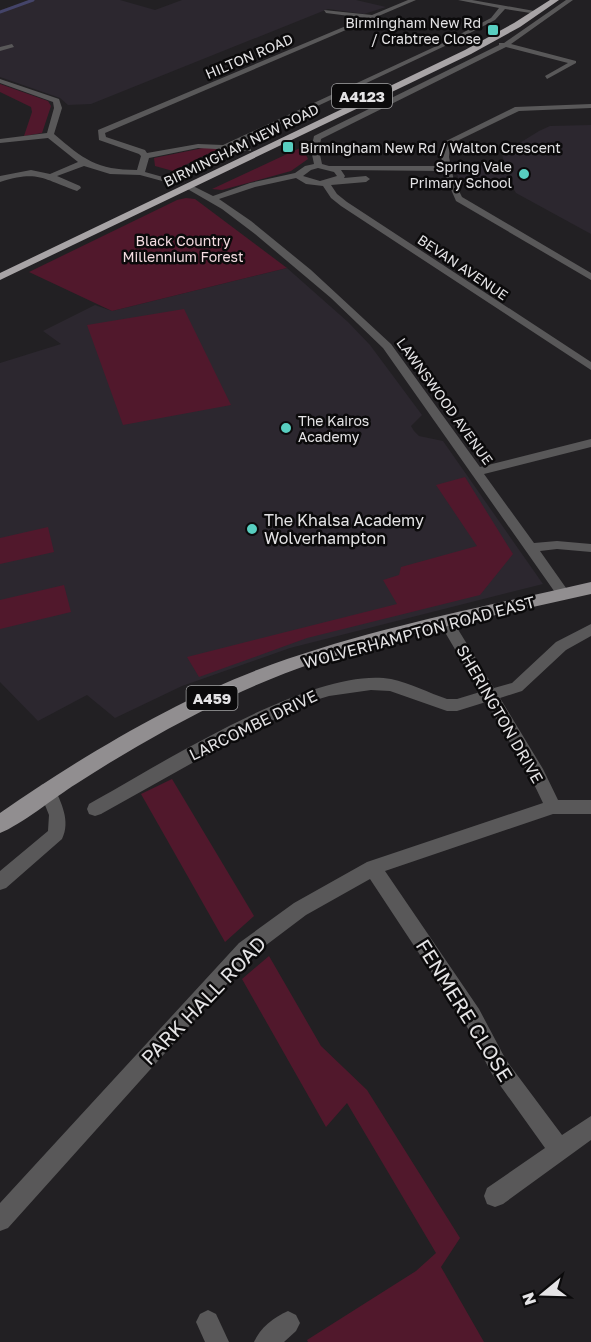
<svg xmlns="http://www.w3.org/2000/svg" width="591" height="1342" viewBox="0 0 591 1342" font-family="'Golos Text',sans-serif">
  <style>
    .built { fill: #2c272f }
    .green { fill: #51182c }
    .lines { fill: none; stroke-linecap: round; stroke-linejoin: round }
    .stream { stroke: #444469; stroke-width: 3 }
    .street { fill: #595859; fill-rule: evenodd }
    .primary { fill: #918e90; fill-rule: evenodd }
    .highway { fill: #a8a4a6; fill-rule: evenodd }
    .poi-dot { fill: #58cec0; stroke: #0b0a0b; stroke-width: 2 }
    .labels { text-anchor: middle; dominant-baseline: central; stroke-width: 5; stroke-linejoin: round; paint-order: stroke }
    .far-poi-label { font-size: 14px; fill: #e4e3e5; stroke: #0b0a0b; text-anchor: end }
    .far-street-label { font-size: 14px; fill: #e4e3e5; stroke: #0b0a0b }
    .far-park-label { font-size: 14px; fill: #f3dbe0; stroke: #0b0a0b }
    .shield { fill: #0b0a0b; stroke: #a3a2a4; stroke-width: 1.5 }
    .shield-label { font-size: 15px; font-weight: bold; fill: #e4e3e5 }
    .poi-label { font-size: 16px; fill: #e4e3e5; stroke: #0b0a0b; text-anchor: start }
    .street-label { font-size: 16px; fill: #e4e3e5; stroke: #0b0a0b }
    .near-street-label { font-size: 20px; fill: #e4e3e5; stroke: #0b0a0b }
  </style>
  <rect width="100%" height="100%" fill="#222023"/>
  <g class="built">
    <path d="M33 0H120L155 10 182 0H356L386 7 364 14 328 9 91 104 68 105 60 98 0 77V10Z"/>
    <path d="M591 125V234L516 193 510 183 460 184 455 166H505L502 154 539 131 550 126Z"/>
    <path d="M287 268 348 322 370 345 422 415 411 426 414 431 419 436 443 441 543 584 290 648 182 686 115 718 87 695 38 721 0 682V363L61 344 43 331 95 305 112 311Z"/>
  </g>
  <g class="green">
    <path d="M0 84 48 101 51 106 42 133 24 136 32 112 31 107 0 92Z"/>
    <path d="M302 147 308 159 291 171 222 190 212 189Z"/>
    <path d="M203 148H220L173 171 155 166 154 158Z"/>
    <path d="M186 198 195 199 287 268 112 311 29 272 177 200Z"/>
    <path d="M184 309 231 405 123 425 87 325Z"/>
    <path d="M465 477 513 554 480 595 307 638 199 677 187 657 397 604 383 580 399 575 401 567 477 546 436 485Z"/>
    <path d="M48 527 54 552 0 564V538Z"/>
    <path d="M64 585 71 612 0 629V600Z"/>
    <path d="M172 779 254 916 225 942 141 794Z"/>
    <path d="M269 956 321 1046 367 1090 460 1238 441 1267 484 1342H308L307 1340 416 1271 436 1253 347 1103 326 1127 242 979Z"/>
  </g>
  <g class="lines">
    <path class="stream" d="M0 12 33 0"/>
    <g class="street">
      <path d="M408 0H416L105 133 106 137 145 150 147 153 198 144 223 145 443 43 491 18 499 8 458 0H472L540 12 537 14 505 9 495 20 447 45 233 146 251 147V151L198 148 149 158 145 172 177 181V185L140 175 110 174 84 166 57 176 80 186 81 188 77 191C42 179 39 170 0 182V176L31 170 50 174 78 162 48 138 0 143V139L47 133 54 108 53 102 0 83V79L59 99 62 108 54 134C83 159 97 170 137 170L141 156 139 154 99 140 98 130 365 18 326 13 324 10 372 15Z"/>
      <path d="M566 0H573L511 44 576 61V63L547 79 545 76 568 63 506 47 321 139 319 150 322 164 329 166H442L441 150 444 142 515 107 591 104V108L519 111 457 141 450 145 449 157 454 181 462 197 591 273V280L456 201 443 171 341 170 345 176 344 178 366 176 370 179 366 182 331 185 337 194 347 202 591 362V370L341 206 331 198 323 186 306 184 296 178 255 187 219 199 251 221 311 270 391 344 480 467 591 439V447L484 474 534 543 557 541 591 544V552L557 549 540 551 571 595 564 600 559 598 383 348 331 298 255 234 222 209 184 187 191 185 213 196 250 183 295 173 305 166 314 164 311 150 314 136 499 45V43H504ZM318 168 334 172 337 176 320 181 303 176 311 170Z"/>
      <path d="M12 44 14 47 0 51V47Z"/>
      <path d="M446 617 451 618 494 688 512 683 556 642 591 624V636L566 650 522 691 500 698 543 769 558 800H591V814H553L385 871 479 1009 506 1060 562 1135 591 1116V1140L503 1204 495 1207 487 1204 484 1196 487 1188 545 1148 492 1074 465 1023 370 879 306 915 253 955 8 1228 0 1231V1203L239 943 294 903 367 862 543 803 531 778 486 702 457 711H447L390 691 371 690 329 696 309 702 219 748 101 814 95 816 89 814 87 809 89 804C158 766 314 665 391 679 410 683 429 693 447 699H457L480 692 439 622Z"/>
      <path d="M47 783 53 785C61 802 71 821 62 839L6 888 0 890V871L48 831 49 815 39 790 41 785Z"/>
      <path d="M208 1310 216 1314 229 1342H205L196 1322 200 1314Z"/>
      <path d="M288 1311 296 1315 300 1323 296 1331 284 1342H254C260 1328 274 1317 288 1311Z"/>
    </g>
    <path class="primary" d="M591 582V594C470 622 342 643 230 697 177 723 125 752 76 784 55 797 21 825 0 833V813C76 760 171 703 257 670 365 629 479 608 591 582Z"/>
    <path class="highway" d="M550 0H559L520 27 471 54 0 280V273L465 50 514 23Z"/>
  </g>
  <g class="poi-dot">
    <rect x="487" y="24" width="12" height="12" rx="3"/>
    <rect x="282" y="141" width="12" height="12" rx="3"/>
    <circle cx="524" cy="174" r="6"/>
    <circle cx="286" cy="428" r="6"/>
    <circle cx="252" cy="529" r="6"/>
  </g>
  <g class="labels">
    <g class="far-poi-label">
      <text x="481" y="22">Birmingham New Rd<tspan x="481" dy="16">/ Crabtree Close</tspan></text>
      <text x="300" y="147" text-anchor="start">Birmingham New Rd / Walton Crescent</text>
      <text x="512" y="166">Spring Vale<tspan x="512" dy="16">Primary School</tspan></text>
      <text x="298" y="420" text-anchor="start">The Kairos<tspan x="298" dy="16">Academy</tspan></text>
    </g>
    <g class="far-street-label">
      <text transform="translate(249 56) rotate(-23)">HILTON ROAD</text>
      <text transform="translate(241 145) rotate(-26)">BIRMINGHAM NEW ROAD</text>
      <text transform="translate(463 267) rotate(34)">BEVAN AVENUE</text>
      <text transform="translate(445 401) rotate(54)">LAWNSWOOD AVENUE</text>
    </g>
    <g class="far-park-label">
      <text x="183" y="240">Black Country<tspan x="183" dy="16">Millennium Forest</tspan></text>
    </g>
    <g class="shield">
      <rect x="332" y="84" width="60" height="24" rx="4.5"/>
      <rect x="186.5" y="686" width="51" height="24" rx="4.5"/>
    </g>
    <g class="shield-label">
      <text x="362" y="96">A4123</text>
      <text x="212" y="698">A459</text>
    </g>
    <g class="poi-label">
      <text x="264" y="520">The Khalsa Academy<tspan x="264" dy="18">Wolverhampton</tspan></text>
    </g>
    <g class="street-label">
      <text transform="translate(419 632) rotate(-15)">WOLVERHAMPTON ROAD EAST</text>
      <text transform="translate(500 714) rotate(60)">SHERINGTON DRIVE</text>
      <text transform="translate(253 725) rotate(-26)">LARCOMBE DRIVE</text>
    </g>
    <g class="near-street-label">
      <text transform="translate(203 1000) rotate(-46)">PARK HALL ROAD</text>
      <text transform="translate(465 1010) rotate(58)">FENMERE CLOSE</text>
    </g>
  </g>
  <g transform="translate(543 1294) rotate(251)" stroke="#0b0a0b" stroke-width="4.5" paint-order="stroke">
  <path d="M0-4.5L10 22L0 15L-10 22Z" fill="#e4e3e5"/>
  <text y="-9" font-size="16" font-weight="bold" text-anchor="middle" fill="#e4e3e5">N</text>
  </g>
</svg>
